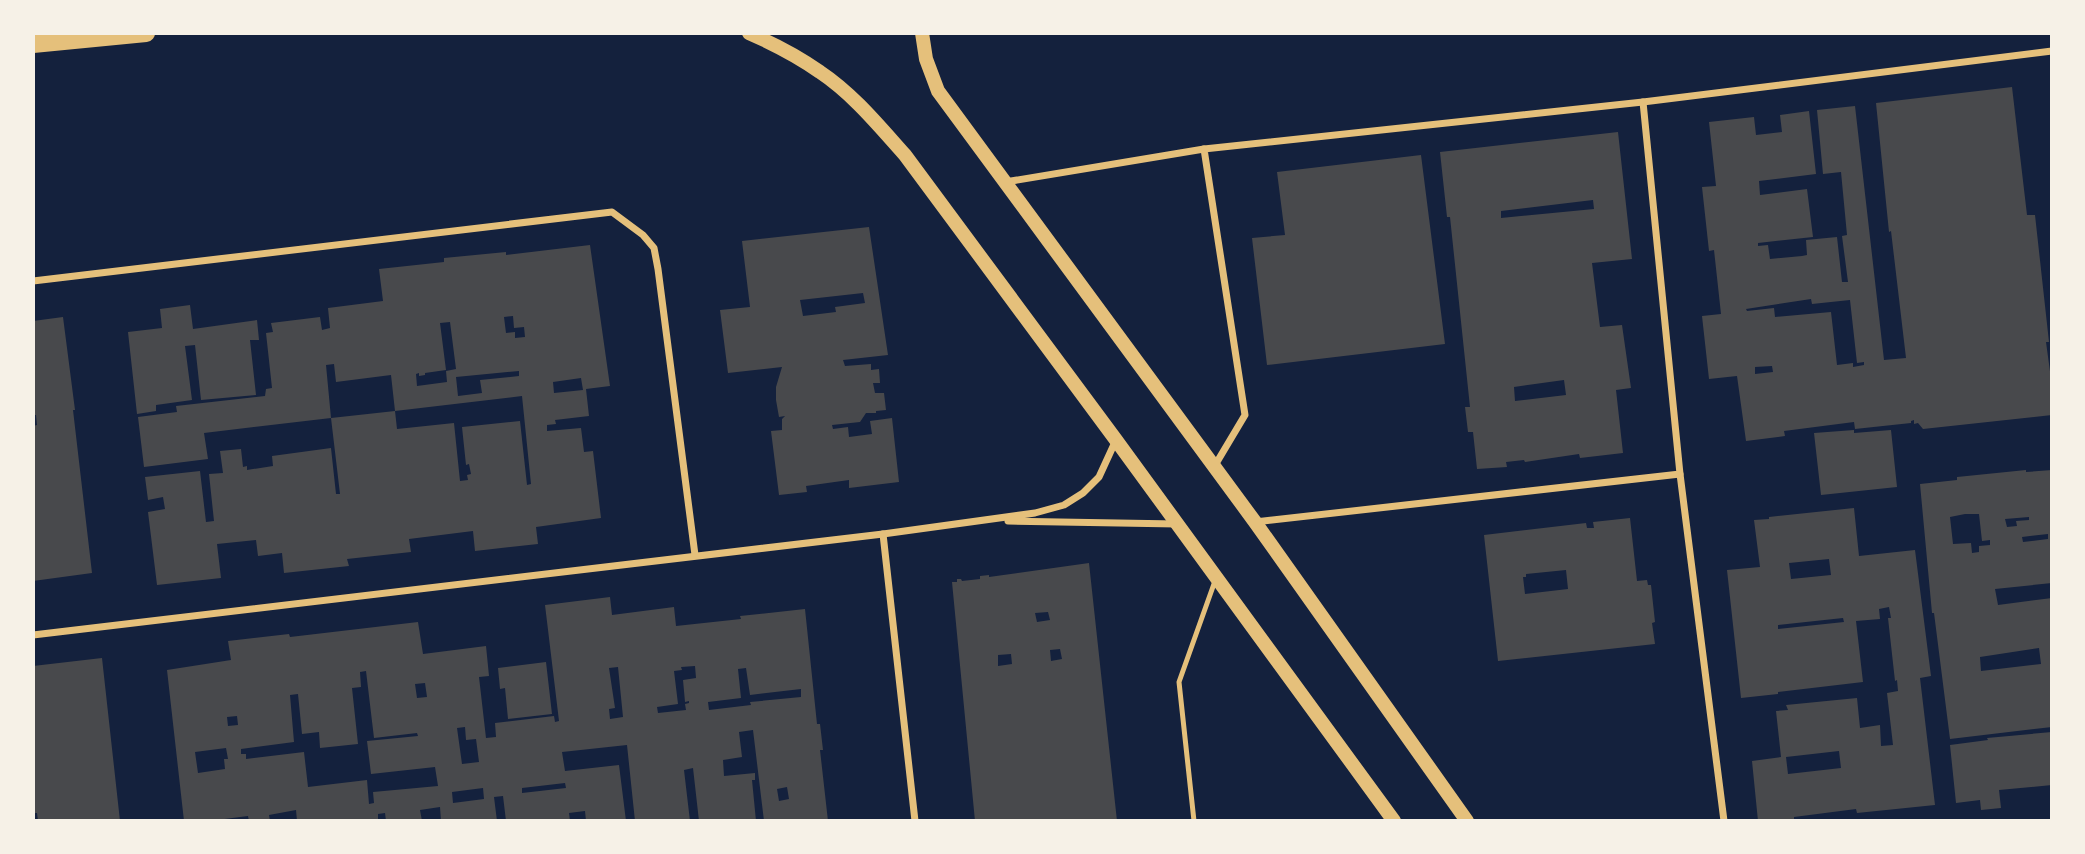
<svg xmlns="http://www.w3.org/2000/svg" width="2085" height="854" viewBox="0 0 2085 854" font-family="Roboto,sans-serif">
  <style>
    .building { fill: #48494c; fill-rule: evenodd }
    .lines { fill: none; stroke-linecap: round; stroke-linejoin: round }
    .service { stroke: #e5c07b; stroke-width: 5 }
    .minor { stroke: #e5c07b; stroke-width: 7 }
    .secondary { stroke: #e5c07b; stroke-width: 14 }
    .primary { stroke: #e5c07b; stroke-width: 18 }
  </style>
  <rect width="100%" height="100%" fill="#14213d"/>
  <g class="building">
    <path d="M2012 87 2027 215H2035L2049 342H2046L2052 386V415L1923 429 1918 423 1914 424V420L1911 421V423L1855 429 1854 422 1784 431 1785 436 1746 441 1737 376 1709 379 1702 316 1721 314 1714 250 1709 251 1702 187 1716 186 1709 122 1754 117 1756 135 1782 132 1780 115 1809 111 1816 174 1759 181 1760 195 1807 189 1813 237 1758 243V246L1768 245 1770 259 1802 256 1807 255 1806 240 1837 237 1842 282H1848L1842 236 1847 235 1841 172 1823 174 1817 110 1855 106 1884 360 1906 358 1891 231 1889 232 1876 103ZM1811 299 1812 304 1850 300 1857 363 1864 362V365L1853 367V363L1837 365 1831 312 1775 317 1774 308 1747 311 1746 309ZM1772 366 1773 372 1755 374V367Z"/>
    <path d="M1618 132 1632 259 1592 263 1600 327 1622 325 1631 388 1616 390 1623 453 1580 458 1579 454 1525 462 1524 460 1506 462 1507 467 1477 469 1473 432H1468L1465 407H1470L1450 217H1447L1440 152ZM1593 200 1594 209 1501 218V211ZM1564 380 1566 395 1515 401 1514 387Z"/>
    <path d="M1421 155 1445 344 1267 365 1252 238 1285 235 1277 172Z"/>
    <path d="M869 227 888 355 843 360 845 366 871 364V370L879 369 880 383H873L875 393H884L886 410 876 411V413H866L860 422 832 425 833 429 848 427 849 437 872 434 870 421 892 418 899 482 849 488V480L806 486 807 492 779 495 771 431 782 430V419L785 416 779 417 776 400V387L782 367 728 373 720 310 750 307 742 241ZM863 293 865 303 835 307 836 312 803 316 800 300Z"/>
    <path d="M590 245 610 386 586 389 589 416 555 420 556 424 547 425V431L581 428 584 452 593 451 601 518 536 527 538 544 475 551 473 531 409 539 411 552 347 559 349 566 284 573 282 553 258 556 256 540 217 544 221 578 157 585 148 512 165 509 163 497 148 500 145 477 200 471 206 522 214 521 209 474 223 473 220 451 241 449 243 467 247 466V470L273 466 272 456 331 448 336 494H340L331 418 395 411 397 429 454 423 460 481 468 480 467 475 471 474 469 464 466 465 462 427 520 421 527 485 531 484 522 396 395 411 391 375 336 382 334 364 326 365 331 418 204 433 208 459 144 467 138 417 177 412 176 406 265 396 266 389 272 388 266 333 273 332 271 323 320 317 322 330 330 328 328 308 383 301 379 269 444 262V258L506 252V255ZM513 316 514 328 524 327 525 337 515 338V332L506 333 504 317ZM450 322 456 369 446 371 447 382 417 386 416 374 419 373V376L425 375V373L446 370 440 323ZM519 371V376L480 380 482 393 458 396 456 377ZM581 378 583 390 554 393 553 382Z"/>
    <path d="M190 305 193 329 257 320 259 340H250L256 395 201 400 195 345 185 346 192 400 156 405V411L137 414 128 332 162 328 160 309Z"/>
    <path d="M63 317 75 410H73L92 573 33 581V426L37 425 36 415H33V321Z"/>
    <path d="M1854 430V433L1891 430 1897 487 1821 495 1814 433Z"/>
    <path d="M2026 470V472L2052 470V583L1995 589 1998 605 2052 598V727L1950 739 1934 613H1932L1920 484 1957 480V477ZM1965 514H1979L1982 541 1990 540V545L1979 546V552L1972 553 1971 543 1953 544 1950 517ZM2029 517V520L2016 521 2017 526 2007 527 2005 519ZM2048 534V539L2023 542 2022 537ZM2039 648 2041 664 1981 671 1980 657Z"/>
    <path d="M1854 508 1859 556 1915 550 1931 676 1920 678 1935 805 1857 813 1856 809 1794 817V820L1790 821H1758L1752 761 1781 757 1776 711 1788 710 1786 705 1857 698 1860 728 1880 725 1881 746 1893 745 1887 693 1898 691 1897 680 1895 681 1888 618H1891L1889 607 1879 609 1880 619 1856 621 1863 682 1778 692V694L1741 698 1727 570 1760 567 1754 520 1769 519V517ZM1829 559 1831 575 1791 579 1789 563ZM1843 618 1844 622 1778 629V625ZM1839 751 1841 768 1788 774 1786 757Z"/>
    <path d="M1630 518 1637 581 1647 580 1648 585H1651L1655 622 1652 623 1655 644 1498 661 1484 535 1586 523 1587 528H1594L1593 522ZM1566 570 1568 589 1525 594 1523 577H1526V574Z"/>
    <path d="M1089 563 1117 821H975L952 582H957V579H961L962 581 980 579V576L989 575V577ZM1048 612 1050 620 1037 622 1035 613ZM1060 649 1062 659 1051 661 1050 650ZM1011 654 1012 664 998 666V655Z"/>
    <path d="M610 597 612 615 674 607 676 626 741 619 740 616 805 609 817 724H820L823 750H820L828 821H764L753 730 739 732 742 757 723 760 724 776 755 773V780H752L756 821H699L693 768 684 770 690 821H635L627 745 562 752 565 771 619 765 626 821H586L585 811 569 813 570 821H506L503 796 494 797 497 821H441L440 807 420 810 422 821H386L385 813 378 814V821H297L296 810 269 815 270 821H249L248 816 209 821H184L167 670 231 660 228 641 289 634 290 637 418 622 423 654 486 646 489 676 479 677 486 738 496 737 495 723 554 716 555 722 559 721 545 605ZM695 666 696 678 683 680 685 702 689 701V703L685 704 686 710 658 713 657 707 678 704 674 671 682 670 681 667ZM618 667 623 717 610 719 609 709 615 708 609 668ZM746 668 750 695 801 689V697L750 702 751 705 709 710 708 702 741 698 738 669ZM366 671 374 738 417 733 418 736 367 741 371 774 435 767 438 786 373 792 374 803 369 804 367 780 308 787 304 752 246 759V754H241V749L294 742 290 695 298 694 302 734 319 732 320 748 358 744 352 688 361 687 360 672ZM425 683 427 697 417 698 415 684ZM237 716 238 725 228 726 227 717ZM465 727 466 740 476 739 479 762 462 764 457 728ZM226 748 228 759H224L225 769 198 773 195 752ZM565 783 566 788 522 793V788ZM787 787 789 799 779 801 777 789ZM483 788 484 799 453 803 452 792Z"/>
    <path d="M102 658 120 821H38L37 813H33V666Z"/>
    <path d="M546 662 552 714 508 719 505 688 500 689 498 668Z"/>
    <path d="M2052 732V785L1999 790 2001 808 1981 810 1980 800 1956 803 1950 745 1988 740 1987 738Z"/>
  </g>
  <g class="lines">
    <path class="service" d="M1194 821 1179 682 1215 581"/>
    <g class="minor">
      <path d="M1005 182 1204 149"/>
      <path d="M33 281 612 212 643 235 654 248 658 269 695 555"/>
      <path d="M1214 467 1245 415 1204 149 1643 102 2052 51"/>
      <path d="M1680 474 1724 821"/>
      <path d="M1008 521 1177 524"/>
      <path d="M1255 522 1680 474 1643 102"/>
      <path d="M883 534 915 821"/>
      <path d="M33 635 883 534 1035 513 1064 505 1083 493 1099 477 1116 440"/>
    </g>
    <g class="secondary">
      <path d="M749 33C774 44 799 57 820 72 853 94 879 126 905 155L1116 440 1394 821"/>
      <path d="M922 33 926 59 938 91 1255 522 1467 821"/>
    </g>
    <path class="primary" d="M33 44 146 33"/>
  </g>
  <rect width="2085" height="854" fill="none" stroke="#f6f1e7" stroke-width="70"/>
</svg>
